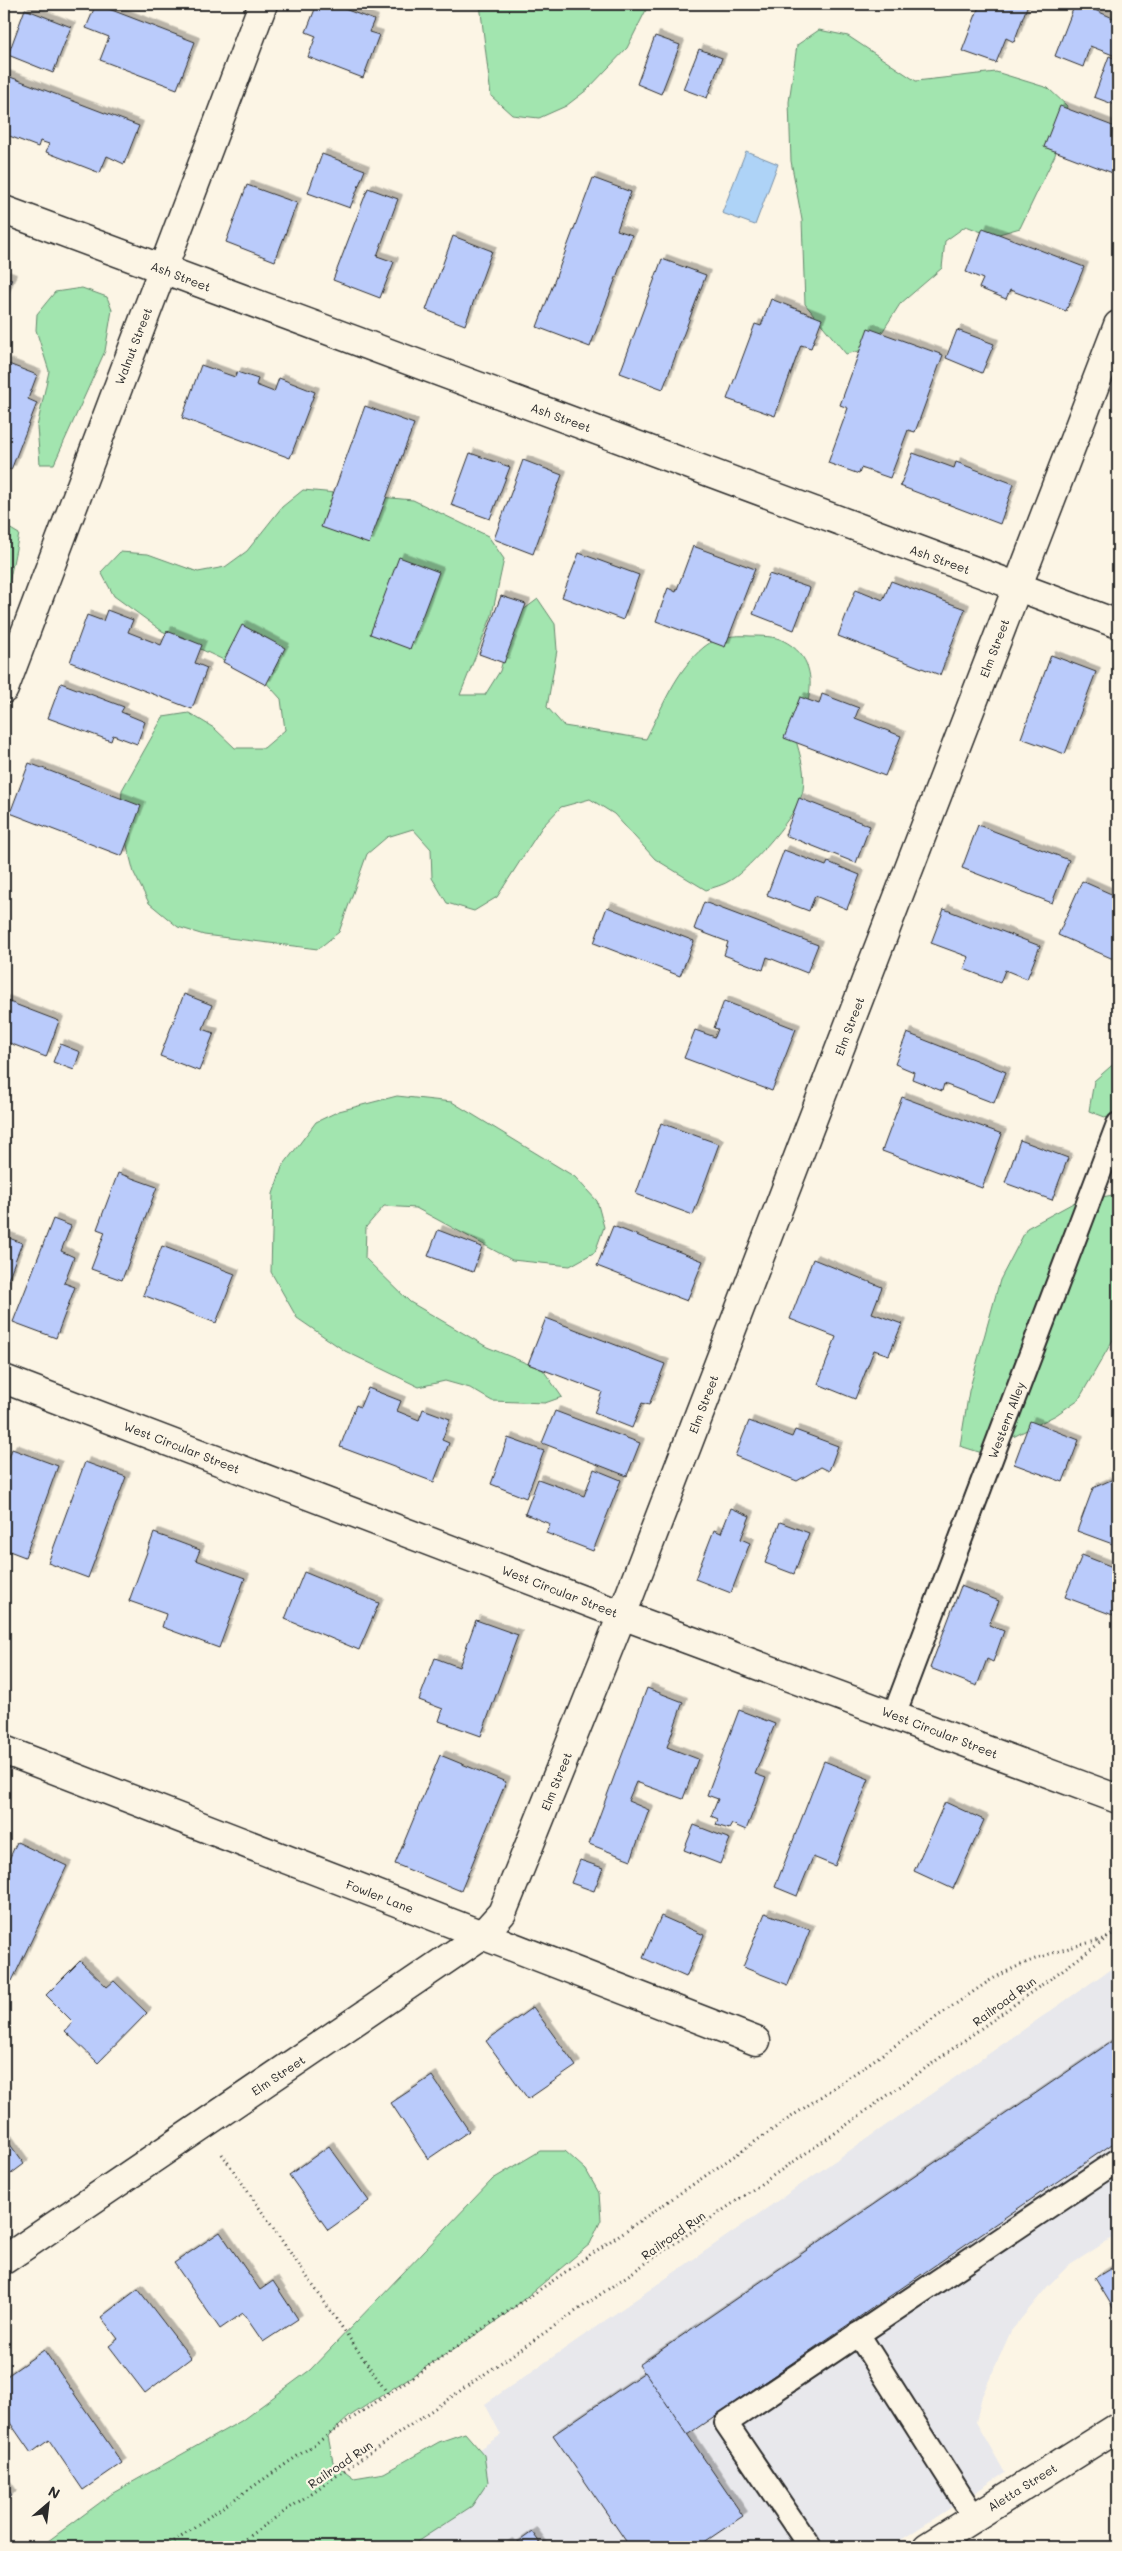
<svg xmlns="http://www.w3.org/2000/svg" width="1122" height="2551" viewBox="0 0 1122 2551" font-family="Mali,sans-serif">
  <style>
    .built { fill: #e8e8ec }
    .green { fill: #a2e5af; stroke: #66886d }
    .water { fill: #aed3f7; stroke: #7a90a5 }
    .building { fill: #bacbfb; stroke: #2b2b2b; filter: url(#shadow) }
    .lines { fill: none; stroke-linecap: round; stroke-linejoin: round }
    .service-casing { stroke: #2b2b2b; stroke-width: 26 }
    .minor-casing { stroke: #2b2b2b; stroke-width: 31 }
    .tertiary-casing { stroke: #2b2b2b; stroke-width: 31 }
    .path { stroke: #2b2b2b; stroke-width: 3; stroke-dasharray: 1 4; stroke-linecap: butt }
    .service { stroke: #fcf5e5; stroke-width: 22 }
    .minor { stroke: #fcf5e5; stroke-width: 28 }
    .tertiary { stroke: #fcf5e5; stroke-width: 28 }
    .labels { text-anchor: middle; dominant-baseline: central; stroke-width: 4.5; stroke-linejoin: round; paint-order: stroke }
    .street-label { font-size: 12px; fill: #2b2b2b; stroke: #fcf5e5 }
  </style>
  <defs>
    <filter id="shadow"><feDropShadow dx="4.5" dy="-4.5" stdDeviation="0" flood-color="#0004"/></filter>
  </defs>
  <rect width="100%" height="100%" fill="#fcf5e5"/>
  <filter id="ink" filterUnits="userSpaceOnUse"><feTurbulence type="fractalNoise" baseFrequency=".02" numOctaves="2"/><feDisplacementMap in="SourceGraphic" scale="10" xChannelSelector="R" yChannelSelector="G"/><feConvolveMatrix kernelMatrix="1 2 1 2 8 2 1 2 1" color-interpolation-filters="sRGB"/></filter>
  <g filter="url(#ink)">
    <path class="built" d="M1118 1964V2234L1067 2267 1048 2286 1011 2331 982 2396 976 2422 1005 2473 890 2547H326L501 2435 485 2404Z"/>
    <g class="green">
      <path d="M480 4H649L627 48 588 89 566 106 539 118 512 115 491 96Z"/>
      <path d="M819 30 848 36 916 81 996 72 1048 88 1067 106 1055 155 1020 228 992 236 966 226 945 241 942 268 900 304 872 348 846 354 805 304 802 220 791 161 789 102 797 45Z"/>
      <path d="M82 288 107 297 112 310 105 351 54 464H40L37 427 49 371 36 330 37 314 55 292Z"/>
      <path d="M303 490 413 500 488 536 504 559 492 615 460 695H485L500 671 515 616 538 599 555 624 557 650 547 707 564 726 646 739C662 708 676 670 704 647 717 636 735 635 751 636 760 636 776 636 784 641 824 662 810 705 795 737 800 755 806 772 803 790 801 811 749 869 731 880 724 885 714 887 706 890L655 859 614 814 590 799 561 807 542 827 497 897 474 911 447 903 432 878 431 849 413 829 387 837 367 854 339 932 318 949 204 935 178 927 149 903 134 873 120 818 122 790 163 717 189 713 214 728 235 748H264L285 730 281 699 262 678 162 631 114 596 101 572 120 552 148 554 198 572 225 567 247 551 282 507Z"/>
      <path d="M4 525 19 534 8 588 4 595Z"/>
      <path d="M1118 1060V1122L1089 1111 1094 1081Z"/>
      <path d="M397 1096 452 1102 575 1177 597 1201 604 1227 595 1252 570 1266 512 1260 416 1208 384 1206 366 1227 365 1258 410 1302 487 1347 543 1370 562 1397 545 1403 492 1401 470 1388 445 1381 419 1387 345 1351 297 1318 271 1272 273 1194 282 1167 316 1122 339 1111Z"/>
      <path d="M1118 1194V1331L1079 1399 1056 1415 982 1453 960 1446 969 1391 1000 1280 1027 1228 1075 1202Z"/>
      <path d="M540 2151H565L586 2170 599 2193 601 2220 590 2244 500 2319 350 2416 328 2436 333 2462 354 2478 384 2473 439 2442 465 2433 484 2455 488 2482 472 2506 409 2547H40L113 2493 241 2421 310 2370 493 2179Z"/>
    </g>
    <path class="water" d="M746 151 778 164 755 225 722 213Z"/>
    <g class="building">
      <path d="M96 4 195 42 177 89 100 60 109 37 86 28Z"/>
      <path d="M317 4H331L374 20 369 32 379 35 363 78 308 57 316 36 306 32Z"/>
      <path d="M980 4H1028L1014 42 1006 38 996 63 962 51Z"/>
      <path d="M1075 4H1081L1113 18 1118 6V57L1090 46 1083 67 1055 56Z"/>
      <path d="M25 9 71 27 53 73 8 55Z"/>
      <path d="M655 36 680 45 661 94 637 84Z"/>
      <path d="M699 49 722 58 707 98 683 89Z"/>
      <path d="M1109 56 1118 60V106L1094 97Z"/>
      <path d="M5 75 139 126 124 164 107 156 100 173 46 152 49 144 40 141 38 147 4 134Z"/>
      <path d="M1060 106 1118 128V175L1044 147Z"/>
      <path d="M322 154 365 170 350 208 308 193Z"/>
      <path d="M593 178 631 192 617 230 632 235 590 347 537 327Z"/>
      <path d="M247 185 297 203 275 261 226 242Z"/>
      <path d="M368 188 398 199 377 256 394 262 380 298 333 280Z"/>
      <path d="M983 228 1084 267 1066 311 1010 290 1006 299 979 288 983 279 966 272Z"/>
      <path d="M453 236 492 251 465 325 426 310Z"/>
      <path d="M662 259 706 275 663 389 620 373Z"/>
      <path d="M4 276 12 279 4 299Z"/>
      <path d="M771 299 822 319 811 348 801 345 775 416 727 399 755 324 761 326Z"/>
      <path d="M868 328 943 355 915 432 908 430 890 478 861 468 859 474 828 463 848 408 840 405Z"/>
      <path d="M957 330 994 344 982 373 946 358Z"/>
      <path d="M6 363 37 375 28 399 37 403 11 470 4 467Z"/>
      <path d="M201 365 235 377 237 372 258 379 256 385 274 392 279 378 315 392 290 458 182 418Z"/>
      <path d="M365 406 414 424 369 544 321 527Z"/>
      <path d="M470 453 510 467 490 519 451 505Z"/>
      <path d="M913 453 954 468 956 462 1014 484 1000 524 900 486Z"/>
      <path d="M523 460 562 475 533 554 494 539Z"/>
      <path d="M693 546 755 569 725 647 656 621 668 588 676 592Z"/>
      <path d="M579 553 639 575 623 620 562 597Z"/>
      <path d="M399 557 439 572 410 649 370 634Z"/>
      <path d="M769 574 810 588 794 630 753 614Z"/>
      <path d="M891 581 965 609 940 675 838 636 856 589 883 600Z"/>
      <path d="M501 596 526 604 504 663 479 654Z"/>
      <path d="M107 610 133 620 128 632 161 645 167 631 202 645 195 663 207 668 192 709 70 662 87 615 103 621Z"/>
      <path d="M242 625 285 648 266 685 223 662Z"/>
      <path d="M1051 655 1096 672 1065 754 1021 738Z"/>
      <path d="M61 683 124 707 121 712 145 722 137 744 113 735 111 741 48 718Z"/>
      <path d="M822 694 859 708 855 718 901 736 885 776 784 738 800 697 819 704Z"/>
      <path d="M29 763 141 806 122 856 10 813Z"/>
      <path d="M799 798 870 826 856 863 785 835Z"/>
      <path d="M978 825 1069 860 1052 903 962 868Z"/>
      <path d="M784 850 826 866 828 862 860 875 847 909 815 896 809 911 767 895Z"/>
      <path d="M1082 881 1118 897V961L1058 935Z"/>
      <path d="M704 902 818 945 807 973 767 957 763 970 724 955 728 942 694 929Z"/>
      <path d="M607 907 694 941 680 976 594 943Z"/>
      <path d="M944 909 1040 946 1027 979 1005 970 1000 983 964 969 969 957 931 943Z"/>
      <path d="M184 994 212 1005 203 1029 214 1033 199 1071 160 1056Z"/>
      <path d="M4 1000 59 1021 46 1057 4 1041Z"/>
      <path d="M724 1001 796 1029 772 1091 684 1058 695 1030 715 1037 718 1029 714 1028Z"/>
      <path d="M907 1033 1006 1072 994 1103 944 1084 942 1091 912 1079 914 1072 895 1064Z"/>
      <path d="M60 1044 80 1052 74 1070 53 1062Z"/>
      <path d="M902 1097 1002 1134 982 1188 882 1151Z"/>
      <path d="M661 1123 719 1144 693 1215 636 1194Z"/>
      <path d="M1020 1140 1068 1158 1052 1200 1005 1183Z"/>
      <path d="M118 1173 157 1187 122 1280 91 1269 105 1232 97 1229Z"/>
      <path d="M53 1219 71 1226 61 1251 74 1257 64 1283 75 1287 56 1338 13 1322Z"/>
      <path d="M613 1226 703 1261 687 1301 597 1266Z"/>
      <path d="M438 1230 482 1247 473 1272 428 1256Z"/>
      <path d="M4 1236 22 1243 4 1290Z"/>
      <path d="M162 1246 235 1274 216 1323 143 1295Z"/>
      <path d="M813 1259 882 1287 872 1313 902 1324 889 1355 874 1350 855 1399 818 1384 836 1337 790 1319Z"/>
      <path d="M546 1318 665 1364 649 1405 642 1403 632 1428 594 1413 602 1392 528 1364Z"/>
      <path d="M368 1388 401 1401 397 1411 419 1420 423 1409 450 1419 442 1440 449 1443 434 1482 340 1447 356 1405 360 1407Z"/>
      <path d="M555 1411 640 1443 627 1476 542 1443Z"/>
      <path d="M749 1421 792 1437 795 1430 838 1446 829 1471 821 1467 797 1481 735 1456Z"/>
      <path d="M1030 1421 1079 1440 1063 1482 1014 1464Z"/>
      <path d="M508 1438 544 1451 526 1498 491 1484Z"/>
      <path d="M12 1449 58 1466 25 1557 4 1549V1471Z"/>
      <path d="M85 1462 126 1477 88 1578 48 1563Z"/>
      <path d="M594 1469 621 1480 593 1551 546 1533 550 1524 525 1514 538 1479 584 1496Z"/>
      <path d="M1111 1480 1118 1483V1546L1077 1531 1093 1488Z"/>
      <path d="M731 1508 750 1516 741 1539 750 1543 731 1593 695 1579 714 1530 721 1533Z"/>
      <path d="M780 1522 809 1533 794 1574 765 1563Z"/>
      <path d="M154 1533 200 1550 196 1560 245 1578 219 1648 162 1627 166 1614 129 1601Z"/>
      <path d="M1082 1555 1118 1569V1617L1065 1597Z"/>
      <path d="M304 1572 379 1603 359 1650 285 1619Z"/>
      <path d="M961 1586 999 1601 989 1625 1004 1631 993 1662 987 1659 977 1686 930 1668Z"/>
      <path d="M476 1620 518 1635 481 1736 439 1721 443 1709 419 1700 435 1658 459 1667Z"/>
      <path d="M647 1688 683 1702 667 1747 698 1759 683 1799 636 1782 628 1801 649 1810 631 1860 589 1844Z"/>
      <path d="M739 1710 775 1724 755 1774 766 1778 746 1830 732 1824 729 1829 716 1825 718 1819 711 1816 718 1799 707 1795Z"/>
      <path d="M440 1755 506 1782 461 1891 395 1864Z"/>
      <path d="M824 1761 869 1779 835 1866 813 1857 797 1896 775 1887Z"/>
      <path d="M945 1802 984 1820 953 1889 914 1871Z"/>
      <path d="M694 1825 730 1839 720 1864 684 1850Z"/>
      <path d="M17 1842 67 1866 12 1981 4 1977V1870Z"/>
      <path d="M580 1860 603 1868 594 1891 571 1883Z"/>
      <path d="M765 1913 810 1930 788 1985 743 1967Z"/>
      <path d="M661 1916 704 1935 686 1977 643 1958Z"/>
      <path d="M80 1961 107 1987 114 1981 147 2013 98 2063 65 2031 73 2022 46 1995Z"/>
      <path d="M533 2007 576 2066 528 2099 486 2041Z"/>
      <path d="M1118 2037V2140L687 2435 639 2365Z"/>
      <path d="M432 2076 469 2131 428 2159 391 2103Z"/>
      <path d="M4 2136 24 2164 4 2179Z"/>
      <path d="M329 2146 369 2201 328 2230 289 2175Z"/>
      <path d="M220 2232 260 2290 273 2281 298 2319 263 2342 243 2313 220 2329 174 2263Z"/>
      <path d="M1118 2264V2316L1095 2278Z"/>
      <path d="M138 2289 191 2358 145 2393 109 2346 118 2339 101 2317Z"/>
      <path d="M44 2350 122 2463 83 2490 49 2440 31 2453 4 2414V2378Z"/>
      <path d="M645 2372 743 2516 697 2547H630L553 2435Z"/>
      <path d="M4 2483 12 2495 4 2500Z"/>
      <path d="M532 2532 543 2547H502L508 2543 511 2547Z"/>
    </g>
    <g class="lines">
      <defs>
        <g id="service">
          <path d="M894 1715 1118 1124"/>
          <path d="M858 2334 974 2517"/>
          <path d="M810 2547 726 2423 1118 2160"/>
        </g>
        <g id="minor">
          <path d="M4 210 1118 624"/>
          <path d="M4 689 263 4"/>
          <path d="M4 1750 756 2041"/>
          <path d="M4 2260 482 1935 502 1913 622 1615 1118 325"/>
          <path d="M927 2547 1118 2427"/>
        </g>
        <path id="tertiary" d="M4 1379 622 1615 1118 1799"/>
      </defs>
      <use href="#service" class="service-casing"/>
      <use href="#minor" class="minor-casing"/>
      <use href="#tertiary" class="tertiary-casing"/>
      <g class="path">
        <path d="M222 2154 388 2394"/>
        <path d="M165 2547 989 1981C1031 1957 1061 1950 1107 1938"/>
        <path d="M233 2547 838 2131 1118 1930"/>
      </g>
      <use href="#service" class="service"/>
      <use href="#minor" class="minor"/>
      <use href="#tertiary" class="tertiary"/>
    </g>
  </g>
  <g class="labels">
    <g class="street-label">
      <text transform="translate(181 276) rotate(21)">Ash Street</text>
      <text transform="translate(133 346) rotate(-69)">Walnut Street</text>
      <text transform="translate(561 417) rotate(20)">Ash Street</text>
      <text transform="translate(940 559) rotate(20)">Ash Street</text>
      <text transform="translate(994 648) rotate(-69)">Elm Street</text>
      <text transform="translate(849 1026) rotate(-69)">Elm Street</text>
      <text transform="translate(703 1404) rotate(-69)">Elm Street</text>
      <text transform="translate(1006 1420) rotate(-69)">Western Alley</text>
      <text transform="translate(182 1447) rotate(21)">West Circular Street</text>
      <text transform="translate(560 1591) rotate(21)">West Circular Street</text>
      <text transform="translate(940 1732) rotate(21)">West Circular Street</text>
      <text transform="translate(556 1781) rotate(-68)">Elm Street</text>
      <text transform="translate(380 1896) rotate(21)">Fowler Lane</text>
      <text transform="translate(1004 2001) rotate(-36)">Railroad Run</text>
      <text transform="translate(278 2075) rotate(-34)">Elm Street</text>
      <text transform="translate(673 2235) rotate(-35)">Railroad Run</text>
      <text transform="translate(340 2464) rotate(-34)">Railroad Run</text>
      <text transform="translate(1022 2487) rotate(-32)">Aletta Street</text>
    </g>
  </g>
  <rect width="1122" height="2551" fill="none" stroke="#fcf5e5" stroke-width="20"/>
  <rect x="10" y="10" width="1102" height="2531" fill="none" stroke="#2b2b2b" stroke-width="2" filter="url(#ink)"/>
  <g transform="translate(48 2504) rotate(28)" stroke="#fcf5e5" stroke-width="4" paint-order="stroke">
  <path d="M0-4L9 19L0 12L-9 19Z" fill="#2b2b2b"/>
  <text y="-8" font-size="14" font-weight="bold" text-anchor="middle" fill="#2b2b2b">N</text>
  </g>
</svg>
